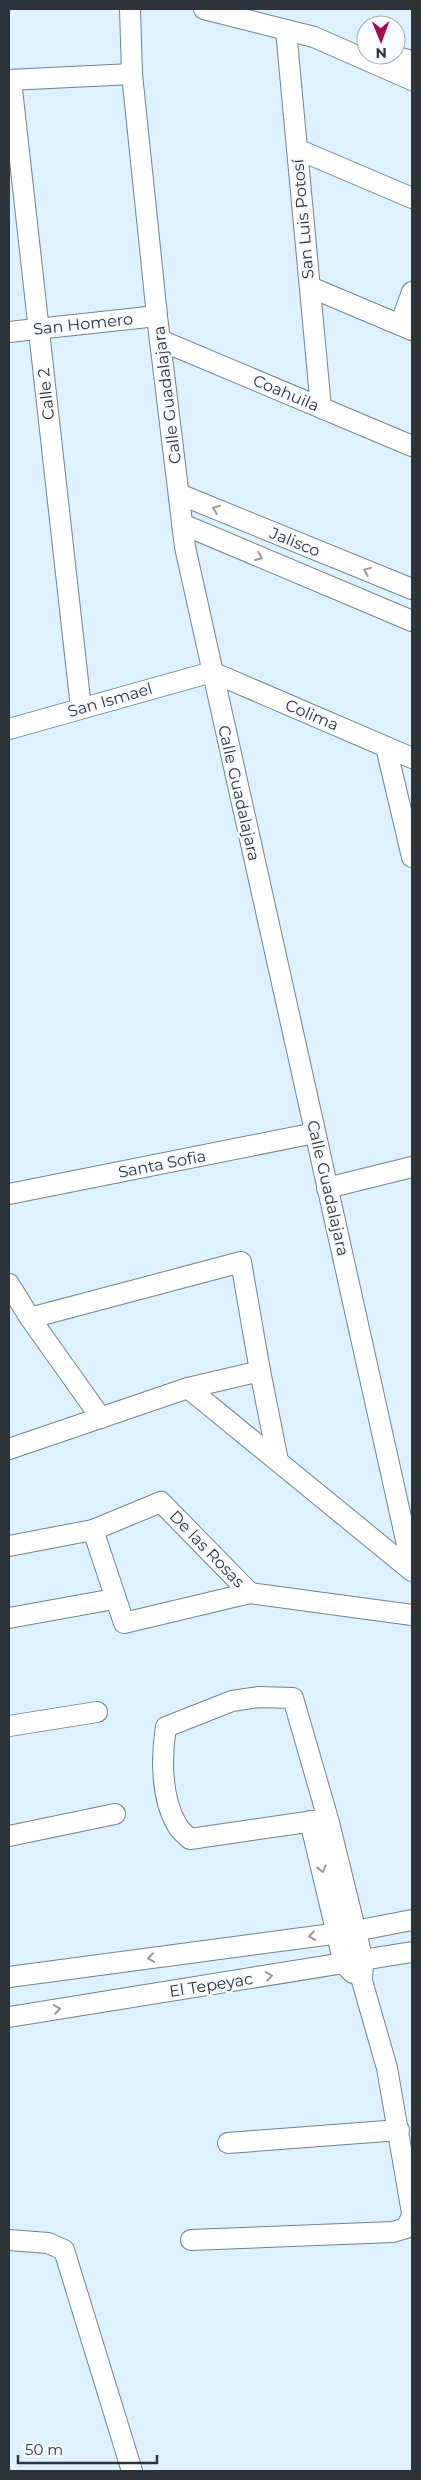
<svg xmlns="http://www.w3.org/2000/svg" width="421" height="2480" viewBox="0 0 421 2480" font-family="Montserrat,sans-serif">
  <style>
    .lines { fill: none; stroke-linecap: round; stroke-linejoin: round }
    .street-casing { stroke: #70838e; stroke-width: 22 }
    .street { stroke: #fff; stroke-width: 20 }
    .oneway { stroke: #969a9c }
    .labels { text-anchor: middle; dominant-baseline: central; stroke-width: 5; stroke-linejoin: round; paint-order: stroke }
    .street-label { font-size: 16px; fill: #2c3439; stroke: #f8fcfe }
  </style>
  <rect width="100%" height="100%" fill="#ddf1ff"/>
  <g class="lines">
    <defs>
      <g id="street">
        <path d="M130 9 132 74 157 316 185 547 412 1567"/>
        <path d="M204 9 314 37 412 80"/>
        <path d="M286 30 321 408"/>
        <path d="M389 55 412 61"/>
        <path d="M9 80 132 74"/>
        <path d="M11 80 81 708"/>
        <path d="M297 149 412 198"/>
        <path d="M310 287 412 330"/>
        <path d="M400 325 412 292"/>
        <path d="M9 332 157 316"/>
        <path d="M160 340 412 446"/>
        <path d="M179 494 412 589"/>
        <path d="M182 524 412 621"/>
        <path d="M9 729 212 672 412 758"/>
        <path d="M386 747 412 857"/>
        <path d="M327 1188 412 1167"/>
        <path d="M9 1194 315 1133"/>
        <path d="M9 1284 30 1318 241 1262 260 1371 188 1388 412 1571"/>
        <path d="M30 1318 101 1418"/>
        <path d="M260 1371 278 1461"/>
        <path d="M9 1449 188 1388"/>
        <path d="M93 1530 124 1623 250 1593 412 1615"/>
        <path d="M9 1546 93 1530 161 1502 250 1593"/>
        <path d="M9 1618 114 1599"/>
        <path d="M9 1726 97 1712"/>
        <path d="M328 1819 190 1839C186 1835 180 1831 177 1825 161 1798 161 1757 166 1727L232 1701 259 1697 293 1698 328 1819 363 1961 362 1981 387 2068 412 2213"/>
        <path d="M310 1821 344 1964 353 1973"/>
        <path d="M9 1836 115 1814"/>
        <path d="M9 1977 355 1931 412 1920"/>
        <path d="M9 2017 412 1952"/>
        <path d="M228 2143 399 2130"/>
        <path d="M9 2240 48 2243 64 2250 132 2471"/>
        <path d="M191 2240 393 2232 406 2228 412 2216"/>
      </g>
    </defs>
    <use href="#street" class="street-casing"/>
    <use href="#street" class="street"/>
  </g>
  <defs><path id="oneway-chevron" d="M-2-3.5L2.5 0L-2 3.5" fill="none" stroke-width="1.6" stroke-linecap="round" stroke-linejoin="round" transform="scale(1.25)"/></defs>
  <g class="oneway">
    <use href="#oneway-chevron" transform="translate(216 509) rotate(-158)"/>
    <use href="#oneway-chevron" transform="translate(259 557) rotate(23)"/>
    <use href="#oneway-chevron" transform="translate(367 571) rotate(-158)"/>
    <use href="#oneway-chevron" transform="translate(322 1869) rotate(76)"/>
    <use href="#oneway-chevron" transform="translate(312 1936) rotate(172)"/>
    <use href="#oneway-chevron" transform="translate(151 1958) rotate(172)"/>
    <use href="#oneway-chevron" transform="translate(269 1976) rotate(-9)"/>
    <use href="#oneway-chevron" transform="translate(57 2009) rotate(-9)"/>
  </g>
  <g class="labels">
    <g class="street-label">
      <text transform="translate(303 219) rotate(-95)">San Luis Potosí</text>
      <text transform="translate(83 324) rotate(-6)">San Homero</text>
      <text transform="translate(286 393) rotate(23)">Coahuila</text>
      <text transform="translate(46 394) rotate(-96)">Calle 2</text>
      <text transform="translate(167 395) rotate(-97)">Calle Guadalajara</text>
      <text transform="translate(295 542) rotate(22)">Jalisco</text>
      <text transform="translate(110 700) rotate(-16)">San Ismael</text>
      <text transform="translate(312 715) rotate(23)">Colima</text>
      <text transform="translate(239 793) rotate(77)">Calle Guadalajara</text>
      <text transform="translate(162 1164) rotate(-11)">Santa Sofia</text>
      <text transform="translate(328 1188) rotate(77)">Calle Guadalajara</text>
      <text transform="translate(207 1549) rotate(46)">De las Rosas</text>
      <text transform="translate(211 1985) rotate(-9)">El Tepeyac</text>
    </g>
  </g>
  <rect width="421" height="2480" fill="none" stroke="#2c3439" stroke-width="20"/>
  <g transform="translate(381 40) rotate(179)"><circle r="24" fill="#f8fcfe" stroke="#a6acaf"/>
  <path d="M0-4L9 19L0 12L-9 19Z" fill="#a10d51"/>
  <text y="-8" font-size="14" font-weight="bold" text-anchor="middle" fill="#2c3439">N</text>
  </g>
  <path d="M18 2455v8h139v-8" fill="none" stroke="#2c3439" stroke-width="2.5"/>
  <text x="25" y="2455" font-size="15" fill="#2c3439" stroke="#f8fcfe" stroke-width="4" paint-order="stroke">50 m</text>
</svg>
